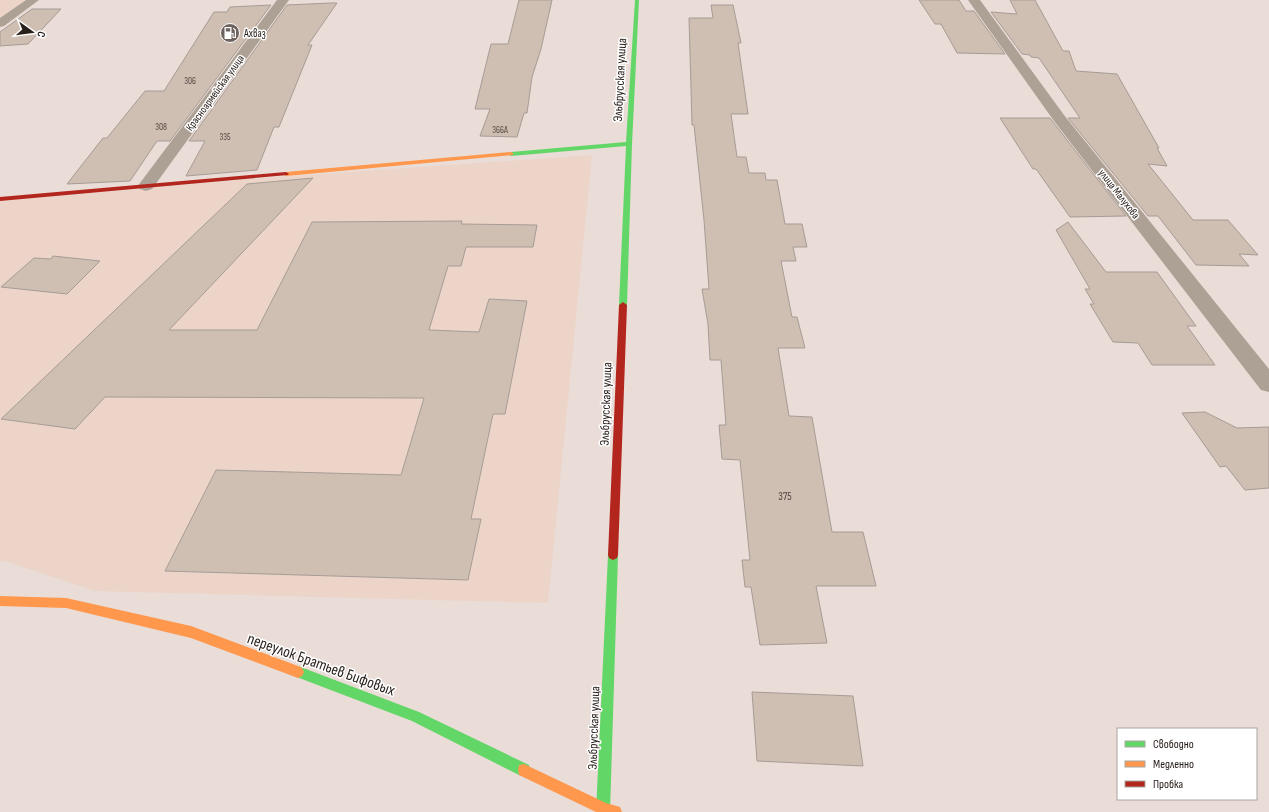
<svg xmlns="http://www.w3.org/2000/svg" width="1269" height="812" viewBox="0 0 1269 812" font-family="'Sofia Sans Condensed',sans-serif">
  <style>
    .built { fill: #ecd4c9 }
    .building { fill: #cfbeb2; stroke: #a69c96 }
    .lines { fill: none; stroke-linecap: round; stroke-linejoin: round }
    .street { fill: #ada195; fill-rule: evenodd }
    .fast { fill: #63d668; fill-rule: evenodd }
    .slow { fill: #ff974d; fill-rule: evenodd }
    .jam { fill: #b3261e; fill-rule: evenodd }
    .labels { text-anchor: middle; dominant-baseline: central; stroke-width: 3; stroke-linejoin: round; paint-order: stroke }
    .far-number-label { font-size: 9px; fill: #524842 }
    .far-poi-label { font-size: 11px; fill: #29201c; stroke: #fff; text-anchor: start }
    .far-street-label { font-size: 11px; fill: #29201c; stroke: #fff }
    .number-label { font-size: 11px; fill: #524842 }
    .street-label { font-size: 13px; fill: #29201c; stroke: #fff }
    .near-street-label { font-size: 16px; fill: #29201c; stroke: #fff }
  </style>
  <rect width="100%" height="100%" fill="#eadcd6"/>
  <g class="built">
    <path d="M0 0H26L0 19Z"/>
    <path d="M592 155 548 603 95 591 8 562 0 561V201L238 180Z"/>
  </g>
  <g class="building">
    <path d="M519 0H552L541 49 532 77 527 113H524L517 137 480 136 490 109H475L491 44H508Z"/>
    <path d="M919 0H959L966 11H974L1005 54 957 53 941 24H935Z"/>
    <path d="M1010 0H1035L1063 51H1069L1076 71 1117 74 1159 148H1157L1167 166 1148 164 1193 220H1228L1258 255 1239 254 1249 266 1196 265 1158 216H1148L1068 118H1080L1039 58 1031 57 1030 55 1022 54 991 12 1017 14Z"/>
    <path d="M331 3H337L308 45H312L279 127H274L257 170 186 176 205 141H189L287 5Z"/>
    <path d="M271 5 170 141H157L130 181 67 184 103 138H107L145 91H164L214 12H227L230 7Z"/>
    <path d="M711 5H733L741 43H738L748 114H731L737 157H746L749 173H765L766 180H777L785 224H802L807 247H793L796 261H781L792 317H797L805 348H778L789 416 812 417 832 532H863L876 586H816L827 643 760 645 751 587H745L742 560H750L740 460 722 459 719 425H726L721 360H710L708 324 702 289H709L704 220 694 125H692L689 18H713Z"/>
    <path d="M32 9H61L28 44 0 46V32Z"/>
    <path d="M1000 118H1050L1126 216 1070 217 1036 169H1033Z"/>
    <path d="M313 178 169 330H257L312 222 462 221 461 224 537 225 533 247H466L461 266H448L429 330 479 332 489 299 527 301 505 414H493L471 519H481L468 580 165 571 216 470 401 475 424 398 105 397 75 429 1 419 247 184Z"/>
    <path d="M1068 222 1106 272H1157L1196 326H1187L1215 365H1152L1138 343 1113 342 1090 304H1094L1085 289H1090L1056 230Z"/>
    <path d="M53 256 100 261 67 294 1 287 34 258 51 259Z"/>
    <path d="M1205 412 1237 428 1269 427V488L1245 490 1226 466 1220 467 1182 413Z"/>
    <path d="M752 692 853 696 863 766 757 761Z"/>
  </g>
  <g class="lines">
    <g class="street">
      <path d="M26 0H39L4 26 0 27V18Z"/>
      <path d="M277 0H289L152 189 146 191 140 189 138 186 140 183Z"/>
      <path d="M968 0H980L1064 115 1269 369V392L1261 390 1054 121Z"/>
    </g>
    <g class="fast">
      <path d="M635 0H639L632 144 627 305 623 308 619 305 626 146 511 156 508 154 511 152 626 142Z"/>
      <path d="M613 550 617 552 618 555 610 812H596L608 555 609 552Z"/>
      <path d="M298 666 419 712 529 765 530 770 529 775 524 776 519 775 412 721 294 676 292 672 294 668Z"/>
    </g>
    <g class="slow">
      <path d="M511 152 513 153V155L286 176 283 174 286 172Z"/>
      <path d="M0 596 66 598 191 626 298 666 302 668 304 672 302 676 298 678 191 638 66 608 0 606Z"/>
      <path d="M524 764 606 803 620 807 622 812H596L519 775 518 770 519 765Z"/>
    </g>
    <g class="jam">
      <path d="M286 172 289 174 288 175 0 201V197Z"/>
      <path d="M623 302 627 305 618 555 617 558 613 560 609 558 608 555 619 305Z"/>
    </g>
  </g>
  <defs>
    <symbol id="fuel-disc" viewBox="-11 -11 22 22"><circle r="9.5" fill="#6d625d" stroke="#fff"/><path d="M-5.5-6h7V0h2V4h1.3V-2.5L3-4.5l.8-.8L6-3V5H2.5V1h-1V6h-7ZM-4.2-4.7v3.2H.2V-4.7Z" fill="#fff"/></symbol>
  </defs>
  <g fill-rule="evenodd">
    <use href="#fuel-disc" x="219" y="22" width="22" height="22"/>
  </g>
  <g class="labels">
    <g class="far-number-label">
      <text x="190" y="81">306</text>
      <text x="161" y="127">308</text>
      <text x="500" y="130">366А</text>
      <text x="225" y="137">335</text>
    </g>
    <g class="far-poi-label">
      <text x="244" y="33">Ахваз</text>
    </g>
    <g class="far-street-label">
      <text transform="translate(215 93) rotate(-54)">Красноармейская улица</text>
      <text transform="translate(1119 194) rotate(52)">улица Малухова</text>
    </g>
    <g class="number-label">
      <text x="785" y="496">375</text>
    </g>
    <g class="street-label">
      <text transform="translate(620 80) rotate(-87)">Эльбрусская улица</text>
      <text transform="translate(606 404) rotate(-88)">Эльбрусская улица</text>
      <text transform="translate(594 728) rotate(-88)">Эльбрусская улица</text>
    </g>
    <g class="near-street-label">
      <text transform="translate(321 665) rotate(20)">переулок Братьев Бифовых</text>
    </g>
  </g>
  <rect x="1117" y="728" width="140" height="72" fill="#ffffff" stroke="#a9a6a4"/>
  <rect x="1125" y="741" width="20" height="6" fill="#63d668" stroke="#a9a6a4"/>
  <text x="1153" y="748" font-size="12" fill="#29201c">Свободно</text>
  <rect x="1125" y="761" width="20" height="6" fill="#ff974d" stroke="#a9a6a4"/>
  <text x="1153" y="768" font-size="12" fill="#29201c">Медленно</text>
  <rect x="1125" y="781" width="20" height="6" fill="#b3261e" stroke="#a9a6a4"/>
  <text x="1153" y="788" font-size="12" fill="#29201c">Пробка</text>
  <g transform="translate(32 32) rotate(104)" stroke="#ffffff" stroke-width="3" paint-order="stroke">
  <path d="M0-3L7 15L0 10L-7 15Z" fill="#29201c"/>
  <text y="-6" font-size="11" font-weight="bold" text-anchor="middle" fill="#29201c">С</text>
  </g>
</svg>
